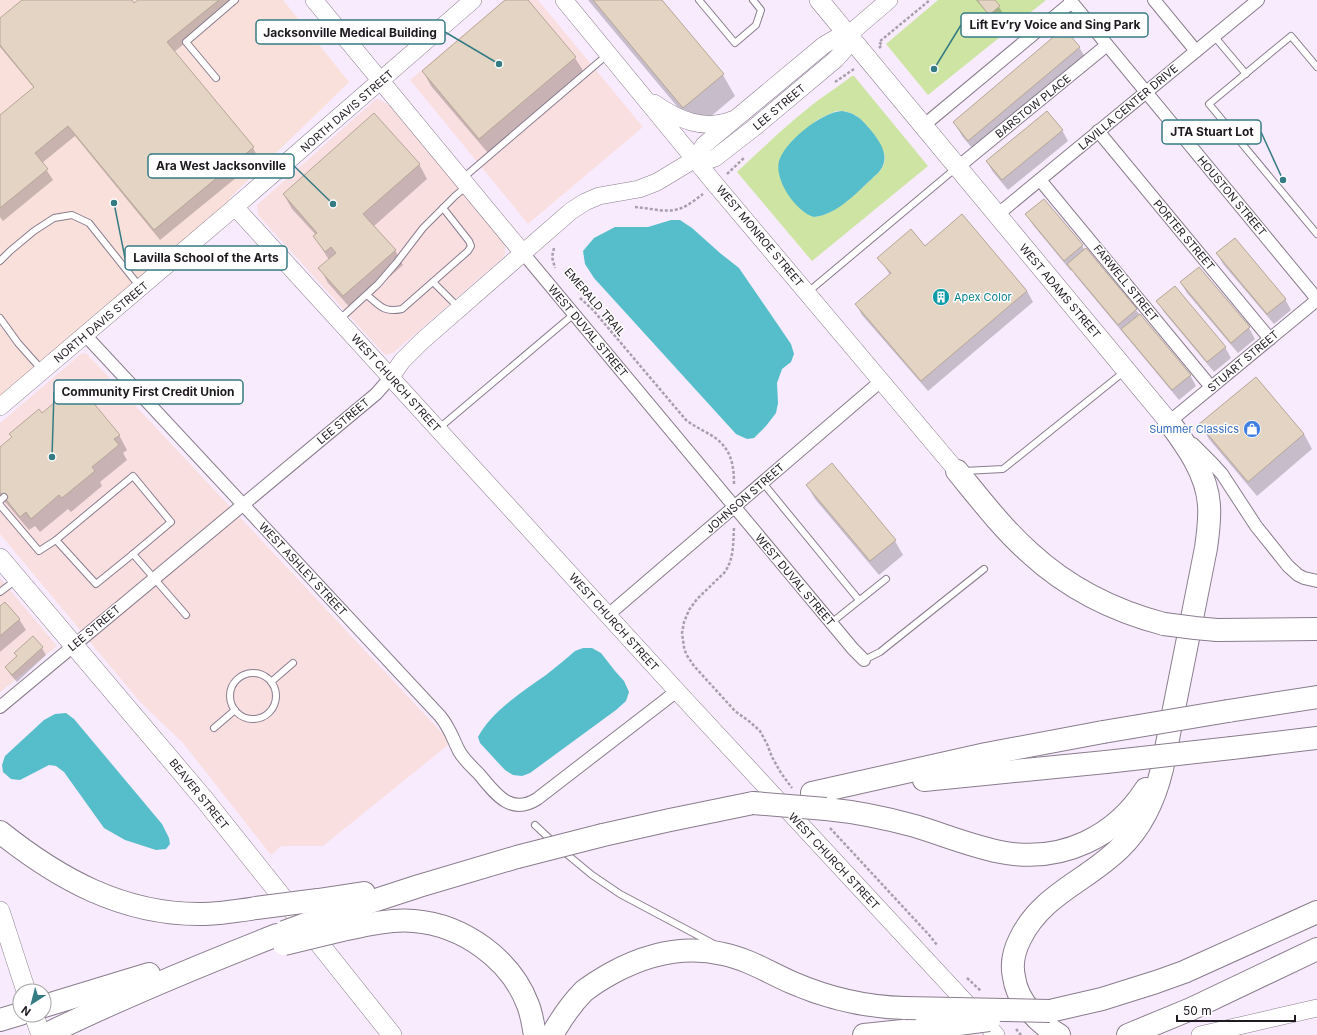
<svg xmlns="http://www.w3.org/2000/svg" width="1317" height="1035" viewBox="0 0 1317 1035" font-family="Inter,sans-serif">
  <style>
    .commercial { fill: #fadfe1 }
    .education { fill: #fae0da }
    .green { fill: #cde4a3; fill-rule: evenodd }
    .water { fill: #55beca }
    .shadow { fill: #0003 }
    .building { fill: #e4d4c4; stroke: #b6a697 }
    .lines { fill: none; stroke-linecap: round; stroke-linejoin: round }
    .lane-casing { stroke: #897d8d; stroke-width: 8 }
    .street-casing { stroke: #897d8d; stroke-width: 14 }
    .secondary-casing { stroke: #897d8d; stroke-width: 18 }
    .primary-casing { stroke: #897d8d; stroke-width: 20 }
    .highway-casing { stroke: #897d8d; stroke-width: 24 }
    .path { stroke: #a89eac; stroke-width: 2.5; stroke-dasharray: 3 2; stroke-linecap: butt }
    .lane { stroke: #fff; stroke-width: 6 }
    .street { stroke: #fff; stroke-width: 12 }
    .secondary { stroke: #fff; stroke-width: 17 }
    .primary { stroke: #fff; stroke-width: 19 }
    .highway { stroke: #fff; stroke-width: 22 }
    .highway-bridge-casing { stroke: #897d8d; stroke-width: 24; stroke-linecap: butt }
    .highway-bridge { stroke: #fff; stroke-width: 22 }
    .labels { text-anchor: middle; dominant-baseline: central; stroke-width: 3; stroke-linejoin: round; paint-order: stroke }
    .street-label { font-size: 11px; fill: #1f1a20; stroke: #fff }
    .culture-label { font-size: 11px; fill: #0d838f; stroke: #fff; text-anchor: start }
    .shop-label { font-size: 11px; fill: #366cbe; stroke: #fff; text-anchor: end }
    .leader { fill: none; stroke: #347b84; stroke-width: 1.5 }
    .callout-dot { fill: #347b84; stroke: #fff; stroke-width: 1.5 }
    .callout { fill: #fff; stroke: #347b84; stroke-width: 1.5 }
    .callout-label { font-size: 12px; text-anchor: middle; font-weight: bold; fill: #1f1a20 }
  </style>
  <rect width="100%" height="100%" fill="#f8ebfd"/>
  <g class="commercial">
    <path d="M504 0H538L643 127 528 224 410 80Z"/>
    <path d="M376 99 381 100 393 108 503 241 505 246V254L503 258 393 353 386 355 383 353 258 215 257 205Z"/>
    <path d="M86 353 445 736 448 745 323 846H281L271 855 183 743 140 702 0 534V423L81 354Z"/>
    <path d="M0 578 57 646 0 692Z"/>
  </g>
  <path class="education" d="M0 0H283L349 82 232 196 222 209 0 396Z"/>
  <g class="green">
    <path d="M938 0H1046L928 95 886 44Z"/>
    <path d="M852 76H854L928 166 812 261 737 172C760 151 782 129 807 109 821 97 837 88 852 76ZM836 111C843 110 854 113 859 118 868 125 884 146 885 157 885 164 882 169 878 173 861 188 837 215 814 217L803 211 790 197 784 187 779 173 787 148 792 141 817 120Z"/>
  </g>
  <g class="water">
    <path d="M842 111C847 112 852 113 856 116 862 119 866 125 870 129 881 143 892 158 878 173 860 189 838 215 814 217 796 212 774 180 779 161 785 141 822 112 842 111Z"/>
    <path d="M671 220H680L692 228 720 253 739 268 791 344 794 354 791 362 782 369 777 383 778 403 776 413 766 426 754 438 747 439 736 434 594 278 585 264 583 251 594 238 615 227H648Z"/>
    <path d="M583 648H592L601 653 615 671 624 681 629 692 626 701 616 710 530 773 522 776 513 775 505 770 480 743 478 737C491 712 523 691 546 675 556 667 566 659 575 651Z"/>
    <path d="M66 713 74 719 162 824 169 838 170 844 166 849 156 850 125 840 104 828 64 772 56 766 49 765 20 780 11 779 3 772 2 765 5 756 44 720 55 714Z"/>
  </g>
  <g class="shadow">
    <path d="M24 0H131L134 4 140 0H238L174 52 253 148 259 159 160 240 75 136 42 163 53 180 3 221 0 217V116L34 88 0 47V20Z"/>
    <path d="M507 0H527L575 58 584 72 488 153 431 86 423 71Z"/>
    <path d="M588 0H661L723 75 735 96 696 129Z"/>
    <path d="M976 0H994L1003 13 994 21Z"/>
    <path d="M1079 47 1088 62 977 154 962 136 954 122Z"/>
    <path d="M1062 130 1068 141 1008 190 993 172 987 162Z"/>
    <path d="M419 164 427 179 374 226 395 250 403 265 352 310 328 283 320 268 329 260 315 237 316 235 292 209 284 195Z"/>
    <path d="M1027 215 1082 245 1085 251 1086 250 1190 375 1196 386 1179 400 1075 275 1072 270 1071 271 1033 225Z"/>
    <path d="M962 216 1027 291 1033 302 928 391 862 315 856 304 890 275 879 258 925 247Z"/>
    <path d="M1217 253 1285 299 1291 310 1274 324 1223 264Z"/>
    <path d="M1198 268 1249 328 1255 339 1238 353 1187 293 1181 283Z"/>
    <path d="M1158 302 1225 347 1231 358 1214 372 1164 312Z"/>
    <path d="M1256 378 1304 434 1312 449 1257 496 1209 439 1201 425Z"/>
    <path d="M75 396 119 435 127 450 123 453 127 460 100 482 102 486 71 512 68 509 40 532 35 526 29 530 0 496V449L42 414Z"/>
    <path d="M807 485 895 541 903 555 879 575 815 499Z"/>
    <path d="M0 607 19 619 26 630 0 652Z"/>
    <path d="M33 637 42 648 46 655 17 682 10 674 6 667 18 657Z"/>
  </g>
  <g class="building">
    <path d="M22 0H132L134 3 138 0H219L167 42 254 147 154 230 68 126 35 153 48 169 0 208V115L34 87 0 45V18Z"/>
    <path d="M505 0H528L576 57 479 139 422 71Z"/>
    <path d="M593 0H662L724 74 683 108Z"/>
    <path d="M977 0H995L1000 6 989 15Z"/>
    <path d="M1064 28 1080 47 968 141 953 122Z"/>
    <path d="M1047 111 1063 130 1002 180 986 161Z"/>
    <path d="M374 113 420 164 363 214 396 250 343 296 318 268 336 253 331 247 325 252 313 236 317 233 283 194Z"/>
    <path d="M1044 199 1083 245 1064 261 1025 214Z"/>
    <path d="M962 214 1027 291 921 381 855 304 891 273 877 258 911 229 925 246Z"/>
    <path d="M1235 238 1286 299 1267 314 1216 253Z"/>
    <path d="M1086 248 1137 309 1118 325 1067 264Z"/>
    <path d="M1199 267 1250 327 1231 343 1180 282Z"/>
    <path d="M1175 286 1226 347 1207 362 1156 301Z"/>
    <path d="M1140 314 1191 375 1172 390 1121 329Z"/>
    <path d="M1256 377 1304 434 1248 482 1199 424Z"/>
    <path d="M71 389 75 395 82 389 120 435 114 439 119 445 92 467 95 471 62 498 59 495 31 519 26 512 20 517 0 492V447L12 437 9 434 39 409 42 413Z"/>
    <path d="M832 463 896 540 870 561 806 485Z"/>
    <path d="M5 602 20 619 0 636V606Z"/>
    <path d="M33 636 43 647 12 675 5 667 17 656 14 653Z"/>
  </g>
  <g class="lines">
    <defs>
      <g id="lane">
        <path d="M699 0 735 43 756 25 761 10 753 0"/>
        <path d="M1214 36 1246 74"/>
        <path d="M1317 67 1291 36 1209 104 1317 234"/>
        <path d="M216 78 186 42 235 0"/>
        <path d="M463 178 607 55"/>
        <path d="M0 261 10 251 34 231 54 218 72 215 89 223 140 287"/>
        <path d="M433 282 458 307"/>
        <path d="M808 292 956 168"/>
        <path d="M367 295C380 306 384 313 402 309L468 251 471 246 469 241 443 208"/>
        <path d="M0 318 18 343 42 370"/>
        <path d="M340 319 378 284 397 262 423 228 455 196 467 186"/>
        <path d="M438 429 574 314"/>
        <path d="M964 471 1003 469 1125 371"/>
        <path d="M763 483 859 600"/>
        <path d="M0 501 4 497"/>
        <path d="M0 505 39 551 56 540 96 584 133 554 186 615"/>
        <path d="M56 540 133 476 171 522 133 554"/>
        <path d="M0 592 16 580"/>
        <path d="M831 623 886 579"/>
        <path d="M864 660 880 652 984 569"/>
        <circle cx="253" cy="696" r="23"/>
        <path d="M271 682 293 663"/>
        <path d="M214 728 235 710"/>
        <path d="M535 825 554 843"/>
        <path d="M563 851 592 875 620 894 712 943"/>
      </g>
      <g id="street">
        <path d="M1070 0 1317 299"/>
        <path d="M1154 0 1196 51"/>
        <path d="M923 126 1072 2"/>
        <path d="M1098 131 1270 339"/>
        <path d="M958 167 1107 45"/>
        <path d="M1040 180 1211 387"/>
        <path d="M997 215 1258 0"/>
        <path d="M523 253 853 649 864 660"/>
        <path d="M86 336 440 716C450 728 452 737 459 751 464 760 472 767 479 774 495 793 510 816 537 799L677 691"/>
        <path d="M1172 425 1169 422 1317 300"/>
        <path d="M1193 444 1212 463 1222 474 1256 526 1288 566 1298 575 1304 578 1317 581"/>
        <path d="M608 615 881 381"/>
        <path d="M0 707 376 394 391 377"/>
      </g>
      <g id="secondary">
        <path d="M314 0 523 253"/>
        <path d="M564 0 715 184 957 471"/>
        <path d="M654 103C678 120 704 131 732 120"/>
        <path d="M695 159 706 161 715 158 755 127 836 59 844 50 848 35"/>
        <path d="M235 207 677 691 996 1035"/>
        <path d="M391 377 402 361 422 341 571 211 585 202 599 196 639 189 657 182 695 159 704 145 824 45 836 38 848 35 889 0"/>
        <path d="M0 407 235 207 473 0"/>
        <path d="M1200 1035 1317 1008"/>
      </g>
      <g id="primary">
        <path d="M819 0 1169 422"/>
        <path d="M0 558 204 799 392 1035"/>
        <path d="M0 911 26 991"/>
        <path d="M34 1015 41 1035"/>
      </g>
      <g id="highway">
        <path d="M957 471C980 499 1003 529 1030 553 1068 588 1114 611 1164 624"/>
        <path d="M1217 630 1317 629"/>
        <path d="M1228 711 1317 697"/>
        <path d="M1232 748 1317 738"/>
        <path d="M924 780 1106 762"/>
        <path d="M812 793 986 754 1103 732"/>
        <path d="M826 809C857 812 886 818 915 826 945 835 975 848 1006 853 1063 862 1115 837 1146 789"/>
        <path d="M0 832C59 879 122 914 199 914 218 914 237 911 256 908"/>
        <path d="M603 835 670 820 753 803"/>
        <path d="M318 900 364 893"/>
        <path d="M330 915 419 886 517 857"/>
        <path d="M342 930C365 925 390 919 414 921 463 925 511 959 528 1005 532 1015 533 1025 535 1035"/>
        <path d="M44 1006 149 974"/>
        <path d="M1050 1011 1102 999 1156 982 1184 972 1317 912"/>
        <path d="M0 1020 20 1014"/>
        <path d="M45 1035C120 998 198 966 277 935"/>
        <path d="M552 1035C561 1019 571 1004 584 991 593 984 603 978 612 973 647 954 684 945 723 954 748 959 770 973 793 983 830 999 865 1007 905 1008"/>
        <path d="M864 1035 922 1029"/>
        <path d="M1059 1035C1038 1023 1017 1001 1014 977 1011 964 1014 951 1020 939 1042 894 1087 881 1120 848 1142 827 1155 798 1162 769L1206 548C1208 534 1210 519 1209 505 1207 474 1187 446 1169 422"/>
        <path d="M1128 1035 1191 1009 1317 949"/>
      </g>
    </defs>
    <use href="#lane" class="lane-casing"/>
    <use href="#street" class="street-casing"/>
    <use href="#secondary" class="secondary-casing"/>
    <use href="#primary" class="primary-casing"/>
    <use href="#highway" class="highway-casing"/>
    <g class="path">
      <path d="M879 48 882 45 879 42 930 0"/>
      <path d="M835 82 854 69"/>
      <path d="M727 174 745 157"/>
      <path d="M635 207C649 208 665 213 679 209 688 206 696 199 703 194"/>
      <path d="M554 248 552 257 555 268"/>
      <path d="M580 298 593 310 686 420C696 428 708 432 718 440 732 452 734 467 734 485"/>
      <path d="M734 528C733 544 734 560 724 573L697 599 689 610 684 622 682 633 684 647 686 654 694 666 735 711 750 722 760 731 767 744 772 757 781 773 792 788"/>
      <path d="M830 828 930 936 937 945"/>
      <path d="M967 978 981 991"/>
      <path d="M1016 1029 1021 1035"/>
    </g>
    <use href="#lane" class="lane"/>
    <use href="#street" class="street"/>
    <use href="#secondary" class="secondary"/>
    <use href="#primary" class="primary"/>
    <use href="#highway" class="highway"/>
    <defs>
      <g id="highway-bridge">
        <path d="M1164 624 1195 628 1217 630"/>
        <path d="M1103 732 1228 711"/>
        <path d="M1106 762 1232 748"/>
        <path d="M753 803 826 809"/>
        <path d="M517 857 603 835"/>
        <path d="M256 908 318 900"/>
        <path d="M284 932 330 915"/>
        <path d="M284 944 342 930"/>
        <path d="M905 1008 1050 1011"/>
        <path d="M922 1029 989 1020"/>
      </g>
    </defs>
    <use href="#highway-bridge" class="highway-bridge-casing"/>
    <use href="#highway-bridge" class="highway-bridge"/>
  </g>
  <defs>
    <symbol id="building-disc" viewBox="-11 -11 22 22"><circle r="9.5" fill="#0f9aa8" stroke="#fff"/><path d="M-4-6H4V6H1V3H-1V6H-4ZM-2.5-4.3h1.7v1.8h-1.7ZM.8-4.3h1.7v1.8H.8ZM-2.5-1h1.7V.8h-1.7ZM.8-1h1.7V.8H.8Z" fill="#fff"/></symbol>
    <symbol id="shop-disc" viewBox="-11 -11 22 22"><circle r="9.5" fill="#3f7fe0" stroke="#fff"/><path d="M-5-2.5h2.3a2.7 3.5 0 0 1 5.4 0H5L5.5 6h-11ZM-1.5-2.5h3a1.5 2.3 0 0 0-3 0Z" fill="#fff"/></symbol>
  </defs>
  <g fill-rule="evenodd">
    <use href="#building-disc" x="931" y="287" width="20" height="20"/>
    <use href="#shop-disc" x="1242" y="419" width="20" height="20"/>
  </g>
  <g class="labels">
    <g class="street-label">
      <text transform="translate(1033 106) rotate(-39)">BARSTOW PLACE</text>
      <text transform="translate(779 107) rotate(-40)">LEE STREET</text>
      <text transform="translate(1128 107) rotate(-40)">LAVILLA CENTER DRIVE</text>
      <text transform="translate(347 111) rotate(-41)">NORTH DAVIS STREET</text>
      <text transform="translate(1232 196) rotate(50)">HOUSTON STREET</text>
      <text transform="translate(1184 235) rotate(50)">PORTER STREET</text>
      <text transform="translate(760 236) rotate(50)">WEST MONROE STREET</text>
      <text transform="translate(1126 283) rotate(51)">FARWELL STREET</text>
      <text transform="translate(1060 291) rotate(50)">WEST ADAMS STREET</text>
      <text transform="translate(595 302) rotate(49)">EMERALD TRAIL</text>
      <text transform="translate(101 322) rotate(-40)">NORTH DAVIS STREET</text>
      <text transform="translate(588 331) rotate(50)">WEST DUVAL STREET</text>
      <text transform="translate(1243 361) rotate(-40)">STUART STREET</text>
      <text transform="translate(396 383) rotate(48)">WEST CHURCH STREET</text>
      <text transform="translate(343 421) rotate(-40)">LEE STREET</text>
      <text transform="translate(745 498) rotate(-41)">JOHNSON STREET</text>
      <text transform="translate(303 569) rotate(47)">WEST ASHLEY STREET</text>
      <text transform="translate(795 580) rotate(50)">WEST DUVAL STREET</text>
      <text transform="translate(614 622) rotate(48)">WEST CHURCH STREET</text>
      <text transform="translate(94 628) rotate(-40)">LEE STREET</text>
      <text transform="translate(199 794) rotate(51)">BEAVER STREET</text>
      <text transform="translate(834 861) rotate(47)">WEST CHURCH STREET</text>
    </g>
    <g class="culture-label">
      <text x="954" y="297">Apex Color</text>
    </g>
    <g class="shop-label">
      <text x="1239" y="429">Summer Classics</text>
    </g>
  </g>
  <path class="leader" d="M934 69L961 25M499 64L445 32M1283 180L1261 132M333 204L294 166M114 203L125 258M52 457L54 392"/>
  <g class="callout-dot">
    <circle cx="934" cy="69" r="4"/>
    <circle cx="499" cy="64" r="4"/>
    <circle cx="1283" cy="180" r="4"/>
    <circle cx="333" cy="204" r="4"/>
    <circle cx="114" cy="203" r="4"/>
    <circle cx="52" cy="457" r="4"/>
  </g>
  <g class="callout">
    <rect x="961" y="13" width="187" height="24" rx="4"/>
    <rect x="256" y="20" width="189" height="24" rx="4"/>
    <rect x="1162" y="120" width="99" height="24" rx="4"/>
    <rect x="148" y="154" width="146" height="24" rx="4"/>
    <rect x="125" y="246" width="162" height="24" rx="4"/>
    <rect x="54" y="380" width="189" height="24" rx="4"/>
  </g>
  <g class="callout-label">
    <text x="1055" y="29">Lift Ev’ry Voice and Sing Park</text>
    <text x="350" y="37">Jacksonville Medical Building</text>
    <text x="1212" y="136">JTA Stuart Lot</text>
    <text x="221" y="170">Ara West Jacksonville</text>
    <text x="206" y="262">Lavilla School of the Arts</text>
    <text x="148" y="396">Community First Credit Union</text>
  </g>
  <g transform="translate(32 1003) rotate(216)"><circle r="19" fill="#ffffff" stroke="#a5a3a6"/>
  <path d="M0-3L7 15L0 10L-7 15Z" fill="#347b84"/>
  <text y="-6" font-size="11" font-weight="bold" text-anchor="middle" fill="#1f1a20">N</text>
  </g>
  <path d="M1177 1015v6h118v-6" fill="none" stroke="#1f1a20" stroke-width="2"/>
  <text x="1183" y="1015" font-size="12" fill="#1f1a20" stroke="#ffffff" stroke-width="3" paint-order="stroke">50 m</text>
</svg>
